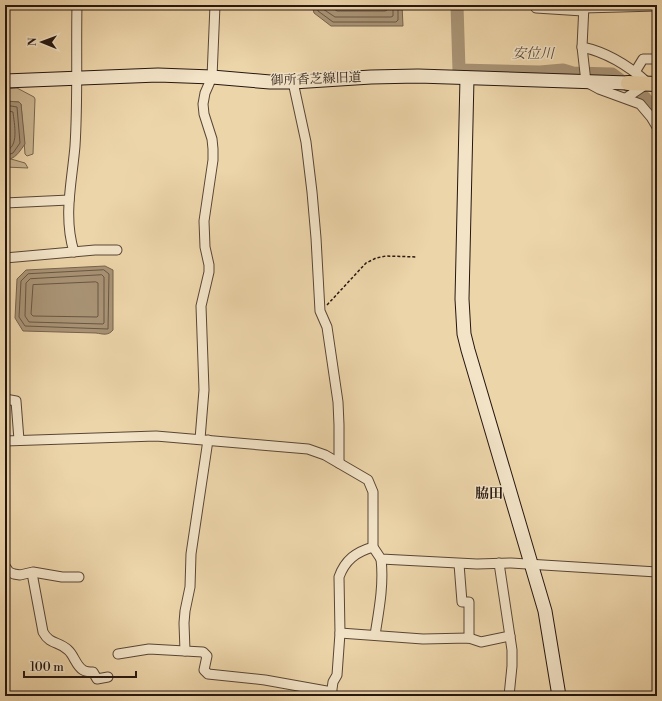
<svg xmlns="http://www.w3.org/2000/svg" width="662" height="701" viewBox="0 0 662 701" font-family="'Libre Bodoni','Noto Serif JP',serif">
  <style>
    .green { fill: #cbb590; stroke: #786650 }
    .water { fill: #a99476; stroke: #75624d }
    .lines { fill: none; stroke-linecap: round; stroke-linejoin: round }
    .shore { stroke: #685643; stroke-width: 1 }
    .river { stroke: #a99476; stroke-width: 13 }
    .street-casing { stroke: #584636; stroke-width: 11 }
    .secondary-casing { stroke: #261710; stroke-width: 15 }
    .primary-casing { stroke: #261710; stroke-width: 16 }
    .path { stroke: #261710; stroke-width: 1.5; stroke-dasharray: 3 2; stroke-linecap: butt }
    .street { stroke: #f3e4c8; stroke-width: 9 }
    .secondary { stroke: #f3e4c8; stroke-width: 13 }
    .primary { stroke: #edd5aa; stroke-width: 14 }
    .labels { text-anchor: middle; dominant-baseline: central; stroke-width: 3; stroke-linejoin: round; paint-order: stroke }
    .street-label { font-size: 13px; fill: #261710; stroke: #f3e4c8 }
    .water-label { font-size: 14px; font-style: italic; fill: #5a4939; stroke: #f3e4c8 }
    .neighbourhood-label { font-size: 14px; font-weight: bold; fill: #261710; stroke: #f3e4c8 }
  </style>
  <rect width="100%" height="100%" fill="#edd5aa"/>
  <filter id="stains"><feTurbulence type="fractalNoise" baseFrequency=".005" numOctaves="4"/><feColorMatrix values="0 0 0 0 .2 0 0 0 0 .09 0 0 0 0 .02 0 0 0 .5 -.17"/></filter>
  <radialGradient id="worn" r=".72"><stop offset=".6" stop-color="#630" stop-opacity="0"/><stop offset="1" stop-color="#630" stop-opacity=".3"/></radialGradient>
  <g class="green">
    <path d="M17 88 34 97 35 99 33 154 27 156 25 154 21 104 19 102 5 101V89Z"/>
    <path d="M11 159 25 163 28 168 5 167V160Z"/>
  </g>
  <g class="water">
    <path d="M312 5H402L403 26H331L314 13Z"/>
    <path d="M5 101 19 102 21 104 25 144C19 152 16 159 5 160Z"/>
    <path d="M105 266 113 270V330C108 336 103 334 96 333L23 331 15 318 17 279 26 270Z"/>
  </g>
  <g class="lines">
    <g class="shore">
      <path d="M316 5 318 11 333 22H396L398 20V5"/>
      <path d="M322 5 323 9 335 17H391L393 16V5"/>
      <path d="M328 5 337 11H385L387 10V5"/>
      <path d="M5 105 17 107 20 143 13 153 5 156"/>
      <path d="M5 110 13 112C14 123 20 148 5 151"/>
      <path d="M104 270 109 274 108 329 25 326 19 317 21 281 28 274Z"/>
      <path d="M102 275 104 277V323L103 324 29 322 25 316 26 283 30 279Z"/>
      <path d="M96 282 98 283V316L97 317 33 316 31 314 33 285Z"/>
    </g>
    <path class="river" d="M457 5 459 70 540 72 563 70 573 73 612 74 645 98 657 113"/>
    <defs>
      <g id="street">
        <path d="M536 5V8L583 11"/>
        <path d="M584 5 582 47C606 52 630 67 648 83L626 98"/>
        <path d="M583 8 657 6"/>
        <path d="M582 47 586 82 599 89 640 104 651 117 657 127"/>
        <path d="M635 72 643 59H657"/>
        <path d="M293 82 306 142 312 192 316 238 320 311 327 327 338 402 339 425V463"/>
        <path d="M5 203 69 200"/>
        <path d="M74 252C63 216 72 182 75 146 78 99 76 52 77 5"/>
        <path d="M5 258 95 250H117"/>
        <path d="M5 399 16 401 19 440"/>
        <path d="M200 439 204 390 201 306 209 272V265L205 247 204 221 213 160V149L212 139 204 114 203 104 205 93 212 77 215 5"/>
        <path d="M5 441 156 436 308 449 325 455 368 480 373 492V547L381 559 477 564 511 563 657 572"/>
        <path d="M499 563 512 650V666L509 696"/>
        <path d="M459 564 462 602H469V638"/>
        <path d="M5 566 9 572 14 574 20 575 33 572 62 577H79"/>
        <path d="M32 573 43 632C50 645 59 641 68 650 74 655 76 666 83 670 86 672 90 672 93 672L97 679 108 677"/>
        <path d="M340 633 423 639 469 638 481 642 510 636"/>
        <path d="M375 635C379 610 384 584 381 559"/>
        <path d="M185 651 184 623 185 611 190 587 191 554 208 440"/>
        <path d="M118 654 149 649 203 652 207 656 204 670 208 674 265 680 332 692"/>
        <path d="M331 696 333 682 337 675 340 633 339 577C345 560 356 552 373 547"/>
      </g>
      <g id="secondary">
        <path d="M467 78 462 299 464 334 468 350 545 611 559 696"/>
        <path d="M5 81 158 75 212 77 270 82H293L371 77 418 76 628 83"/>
      </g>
      <path id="primary" d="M628 83 657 84"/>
    </defs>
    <use href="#street" class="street-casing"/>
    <use href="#secondary" class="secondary-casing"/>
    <use href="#primary" class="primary-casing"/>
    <path class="path" d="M327 305 366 263 376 258 386 256 417 257"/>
    <use href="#street" class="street"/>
    <use href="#secondary" class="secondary"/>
    <use href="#primary" class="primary"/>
  </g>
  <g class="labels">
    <g class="street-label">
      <text transform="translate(316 79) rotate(-2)">御所香芝線旧道</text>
    </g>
    <g class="water-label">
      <text x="533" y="54">安位川</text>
    </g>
    <g class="neighbourhood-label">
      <text x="489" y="494">脇田</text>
    </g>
  </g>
  <rect width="662" height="701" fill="none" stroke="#edd5aa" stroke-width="20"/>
  <rect x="6" y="6" width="650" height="689" fill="none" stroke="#261710" stroke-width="2"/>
  <rect x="10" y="10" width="642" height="681" fill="none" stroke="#261710"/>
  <g transform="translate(42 42) rotate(271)" stroke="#f3e4c8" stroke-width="3" paint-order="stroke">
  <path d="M0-3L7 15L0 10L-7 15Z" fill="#261710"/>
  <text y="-6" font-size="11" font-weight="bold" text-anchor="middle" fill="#261710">N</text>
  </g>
  <path d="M24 671v6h112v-6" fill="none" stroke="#261710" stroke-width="2"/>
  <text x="30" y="671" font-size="12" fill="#261710" stroke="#f3e4c8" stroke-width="3" paint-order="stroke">100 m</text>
  <rect width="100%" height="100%" filter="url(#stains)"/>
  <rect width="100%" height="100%" fill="url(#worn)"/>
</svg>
